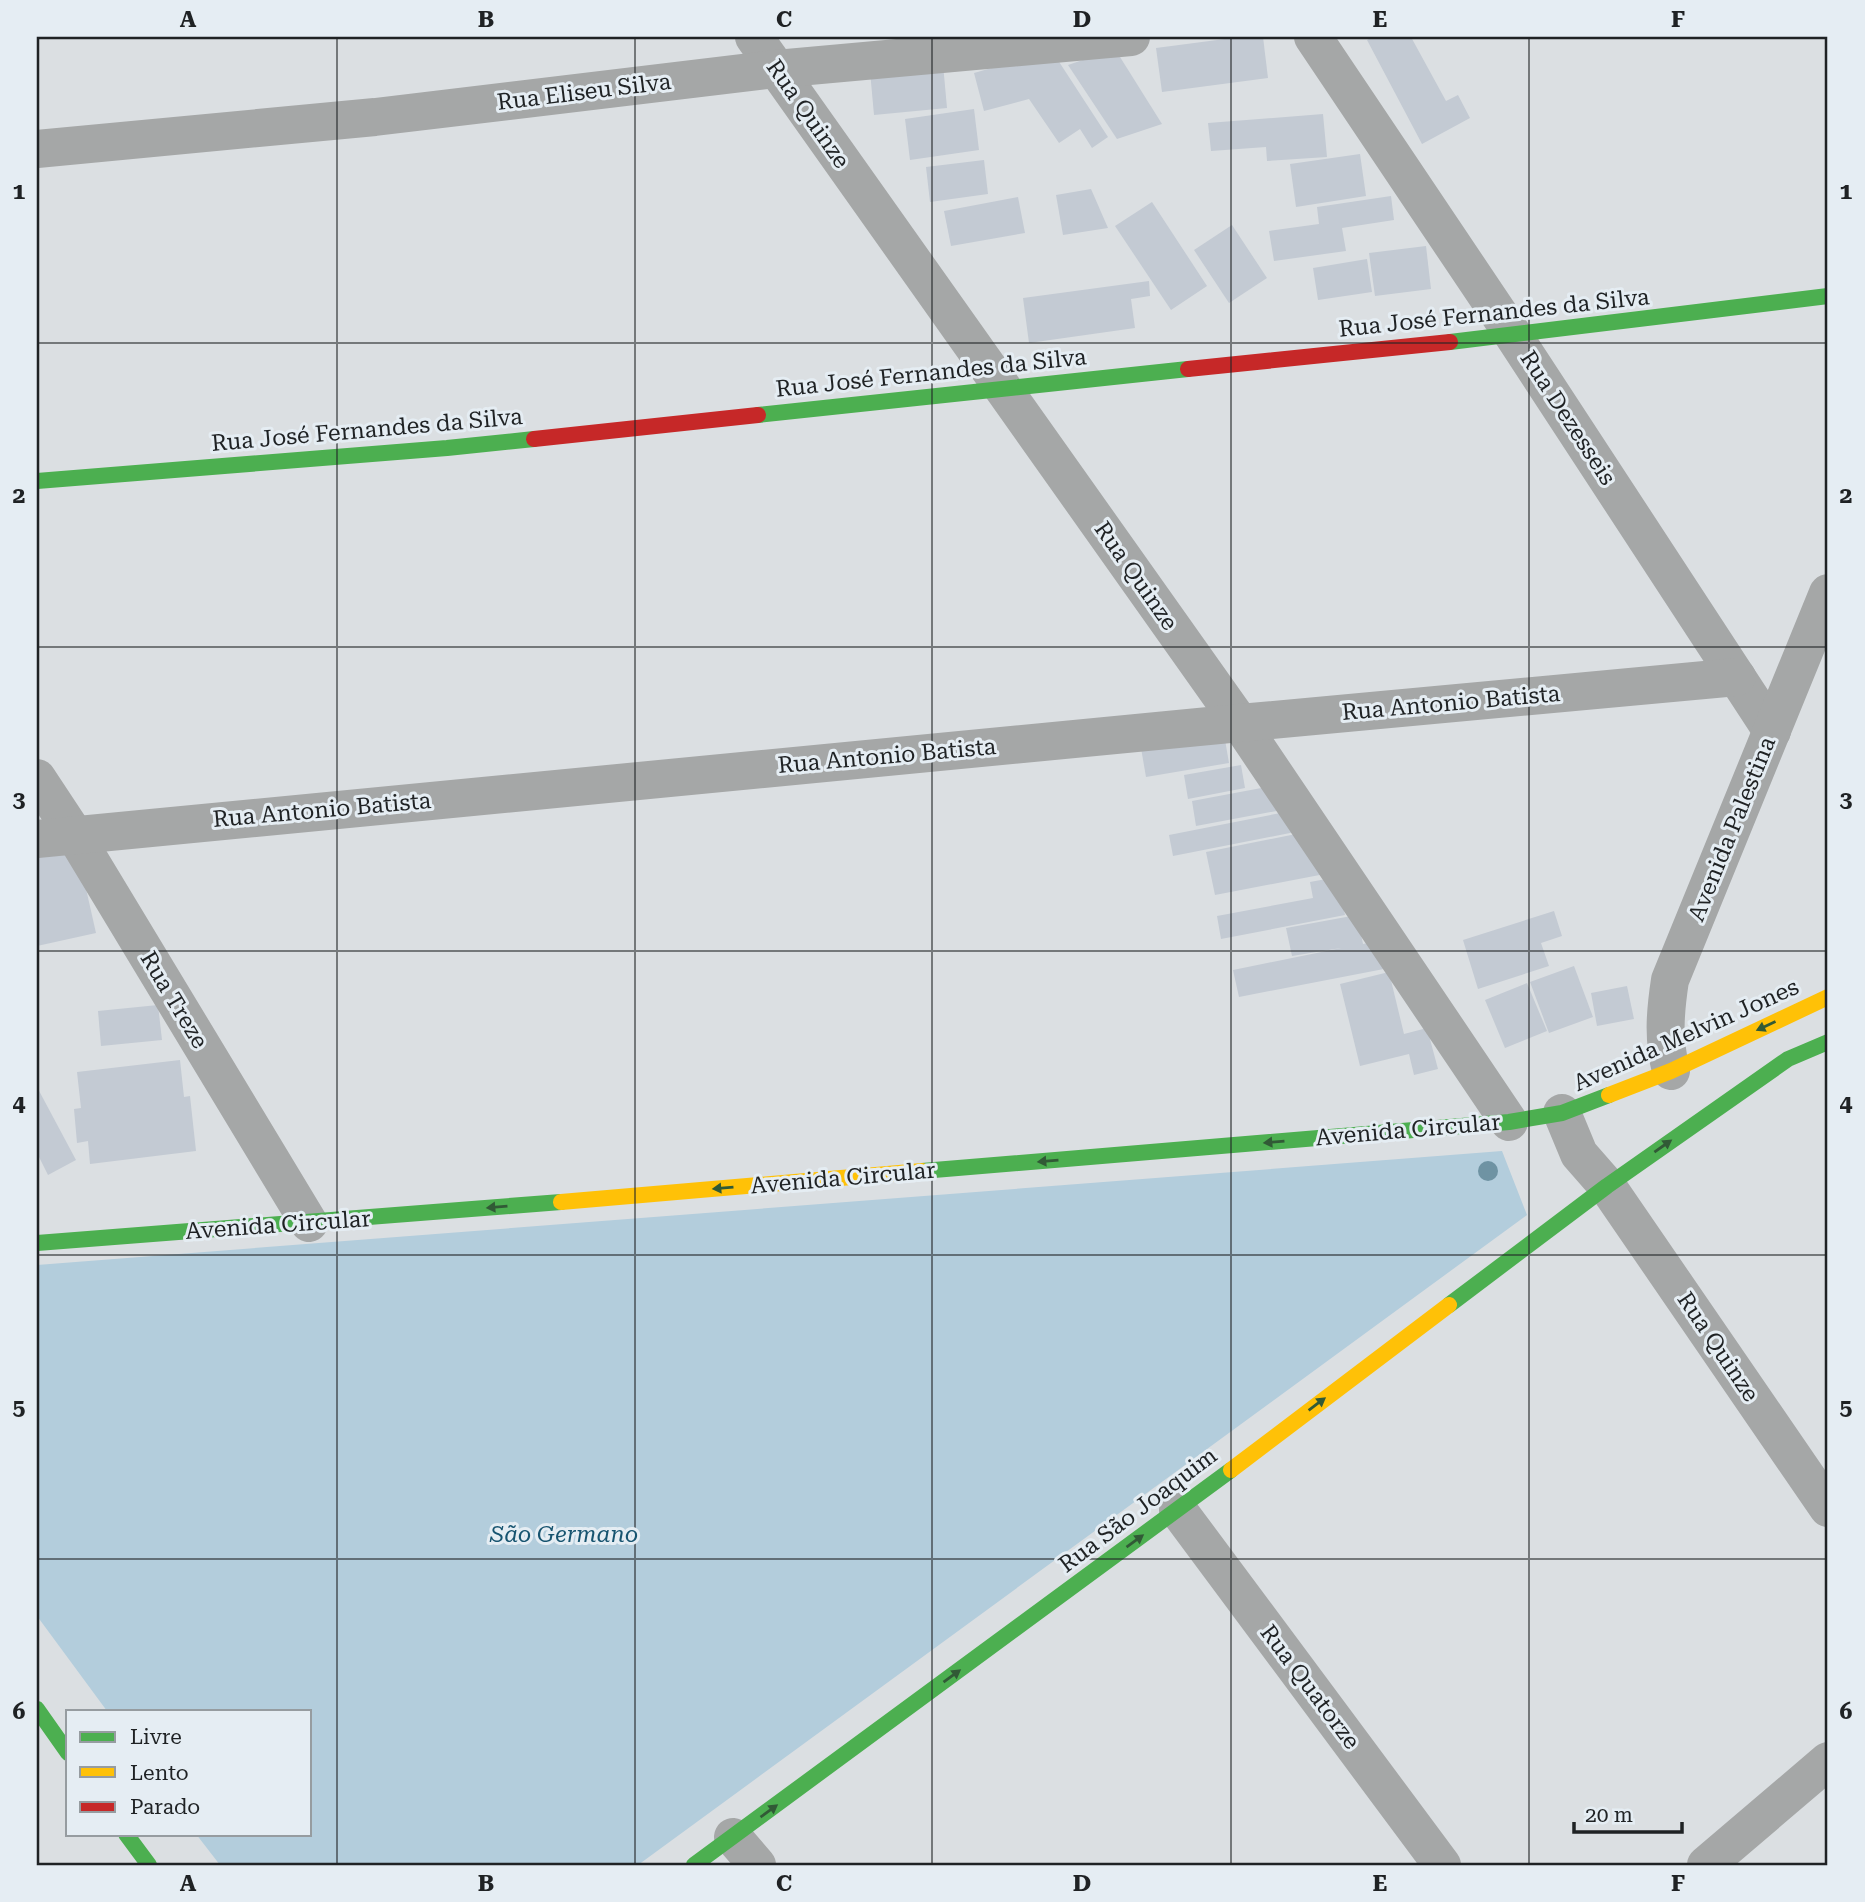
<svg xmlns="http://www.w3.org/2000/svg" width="1865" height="1902" viewBox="0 0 1865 1902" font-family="'Roboto Serif',serif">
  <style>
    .green { fill: #b3cddc }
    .building { fill: #c3cad3 }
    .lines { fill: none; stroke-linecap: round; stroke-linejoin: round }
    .street { stroke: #a5a7a7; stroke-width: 38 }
    .fast { stroke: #4caf50; stroke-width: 16 }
    .slow { stroke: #ffc107; stroke-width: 16 }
    .jam { stroke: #c62828; stroke-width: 16 }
    .tree { fill: #6f93a3 }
    .oneway { fill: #315a36 }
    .grid { fill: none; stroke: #1f2224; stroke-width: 2; stroke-opacity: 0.55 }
    .labels { text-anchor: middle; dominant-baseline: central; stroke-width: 6; stroke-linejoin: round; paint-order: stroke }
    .street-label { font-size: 23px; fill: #1f2224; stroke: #e5edf3 }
    .park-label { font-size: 23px; font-style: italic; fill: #175470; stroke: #e5edf3 }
    .neatline { fill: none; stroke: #1f2224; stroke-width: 2.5 }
    .grid-label { font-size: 23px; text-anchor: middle; font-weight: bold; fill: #1f2224 }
  </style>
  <rect width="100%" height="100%" fill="#dbdfe2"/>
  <path class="green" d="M1502 1151 1527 1215 638 1865H220L196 1834H310V1711H107L37 1616V1265Z"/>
  <g class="building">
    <path d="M1240 37H1263L1268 78 1162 92 1156 48Z"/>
    <path d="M1373 37H1411L1446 101 1458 95 1470 118 1422 144 1367 40Z"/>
    <path d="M1115 49 1162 124 1117 139 1068 65Z"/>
    <path d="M1052 51 1108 137 1092 148 1080 129 1059 143 1029 99 984 111 974 73Z"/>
    <path d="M943 64 947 108 874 115 870 71Z"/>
    <path d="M974 109 979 150 910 160 905 119Z"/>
    <path d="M1323 114 1327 157 1267 161 1266 147 1211 151 1208 123Z"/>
    <path d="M1360 154 1366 196 1296 207 1290 164Z"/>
    <path d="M984 160 988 194 930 202 926 167Z"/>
    <path d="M1091 189 1108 228 1063 235 1056 195Z"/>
    <path d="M1391 196 1394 220 1342 228 1346 251 1274 261 1269 231 1319 224 1317 207Z"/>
    <path d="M1018 197 1025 233 951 246 944 211Z"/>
    <path d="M1152 202 1207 286 1171 310 1115 226Z"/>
    <path d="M1232 225 1267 278 1229 303 1194 250Z"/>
    <path d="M1426 246 1431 289 1375 296 1369 253Z"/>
    <path d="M1367 259 1372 292 1318 300 1313 268Z"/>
    <path d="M1149 281 1150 296 1131 299 1135 328 1029 343 1023 298Z"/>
    <path d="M1224 734 1229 763 1146 777 1141 748Z"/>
    <path d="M1241 765 1245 788 1188 799 1184 775Z"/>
    <path d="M1278 785 1282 810 1196 826 1192 801Z"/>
    <path d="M1296 810 1300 831 1173 856 1169 835Z"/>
    <path d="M1306 832 1330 873 1215 895 1206 852Z"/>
    <path d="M75 840 96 933 37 946V849Z"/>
    <path d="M1337 877 1345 915 1221 939 1217 916 1313 898 1310 882Z"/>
    <path d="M1554 911 1562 936 1541 943 1549 966 1478 989 1463 940Z"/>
    <path d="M1357 915 1363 944 1383 940 1389 968 1239 997 1233 970 1341 948 1292 956 1286 928Z"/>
    <path d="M1574 966 1593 1017 1549 1033 1530 982Z"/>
    <path d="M1389 972 1404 1034 1427 1028 1438 1069 1414 1075 1409 1054 1360 1066 1340 984Z"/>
    <path d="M1527 983 1547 1031 1505 1048 1485 1000Z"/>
    <path d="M1627 986 1634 1019 1597 1026 1591 993Z"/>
    <path d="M158 1005 162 1040 101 1046 98 1011Z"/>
    <path d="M180 1060 184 1097 190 1096 196 1151 90 1164 88 1141 77 1143 74 1109 81 1108 77 1072Z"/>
    <path d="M37 1087 76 1160 48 1175 37 1153Z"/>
  </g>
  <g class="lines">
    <g class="street">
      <path d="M754 37 1240 723 1509 1122"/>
      <path d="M1313 37 1513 335 1772 731"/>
      <path d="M37 149 375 117 776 69 1131 37"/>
      <path d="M37 778 74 834 309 1223"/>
      <path d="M37 839 1240 723 1737 677"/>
      <path d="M1671 1071C1663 1039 1665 1013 1670 980L1828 593"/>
      <path d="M1562 1113 1579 1154 1607 1186 1828 1508"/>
      <path d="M1178 1510 1442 1865"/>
      <path d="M733 1837 757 1865"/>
      <path d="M1706 1865 1828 1761"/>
    </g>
    <g class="fast">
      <path d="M1450 342 1828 296"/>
      <path d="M758 415 1188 369"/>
      <path d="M37 481 447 448 534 439"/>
      <path d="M922 1171 1509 1122 1562 1113 1609 1095"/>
      <path d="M37 1243 561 1202"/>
      <path d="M1449 1305 1607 1186 1788 1059 1828 1042"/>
      <path d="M37 1709 68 1753"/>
      <path d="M126 1834 149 1865"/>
      <path d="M694 1865 1231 1470"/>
    </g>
    <g class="slow">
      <path d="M1609 1095 1671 1071 1828 997"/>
      <path d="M561 1202 922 1171"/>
      <path d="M1231 1470 1449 1305"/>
    </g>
    <g class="jam">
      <path d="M1188 369 1450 342"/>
      <path d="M534 439 758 415"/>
    </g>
  </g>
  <circle class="tree" cx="1488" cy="1171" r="10"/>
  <defs><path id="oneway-solid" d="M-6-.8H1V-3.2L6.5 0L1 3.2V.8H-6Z" transform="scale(1.75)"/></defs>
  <g class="oneway">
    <use href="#oneway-solid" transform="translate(1766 1026) rotate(155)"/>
    <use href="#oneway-solid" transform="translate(1274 1142) rotate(175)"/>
    <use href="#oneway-solid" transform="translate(1663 1146) rotate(-35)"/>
    <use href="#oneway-solid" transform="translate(1048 1161) rotate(175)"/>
    <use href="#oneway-solid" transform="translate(723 1188) rotate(175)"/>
    <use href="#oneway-solid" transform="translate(497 1207) rotate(175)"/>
    <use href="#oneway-solid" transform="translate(1317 1404) rotate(-37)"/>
    <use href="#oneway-solid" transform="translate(1135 1541) rotate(-36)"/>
    <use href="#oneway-solid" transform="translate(952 1676) rotate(-36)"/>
    <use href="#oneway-solid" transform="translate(769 1811) rotate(-36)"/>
  </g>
  <path class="grid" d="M337 37V1865M635 37V1865M932 37V1865M1231 37V1865M1529 37V1865M37 343H1828M37 647H1828M37 951H1828M37 1255H1828M37 1559H1828"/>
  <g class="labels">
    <g class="street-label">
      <text transform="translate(584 92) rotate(-7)">Rua Eliseu Silva</text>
      <text transform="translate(808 114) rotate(55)">Rua Quinze</text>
      <text transform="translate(1494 313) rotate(-6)">Rua José Fernandes da Silva</text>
      <text transform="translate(931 373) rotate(-6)">Rua José Fernandes da Silva</text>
      <text transform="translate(1568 418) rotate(57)">Rua Dezesseis</text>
      <text transform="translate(367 430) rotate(-5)">Rua José Fernandes da Silva</text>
      <text transform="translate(1136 576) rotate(55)">Rua Quinze</text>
      <text transform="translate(1451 703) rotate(-5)">Rua Antonio Batista</text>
      <text transform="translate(887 756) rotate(-5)">Rua Antonio Batista</text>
      <text transform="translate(322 810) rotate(-5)">Rua Antonio Batista</text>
      <text transform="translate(1732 829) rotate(-68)">Avenida Palestina</text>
      <text transform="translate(174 1000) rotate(59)">Rua Treze</text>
      <text transform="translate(1686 1035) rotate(-24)">Avenida Melvin Jones</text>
      <text transform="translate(1408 1130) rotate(-5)">Avenida Circular</text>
      <text transform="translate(843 1178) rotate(-5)">Avenida Circular</text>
      <text transform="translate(278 1225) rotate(-4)">Avenida Circular</text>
      <text transform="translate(1718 1347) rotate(56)">Rua Quinze</text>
      <text transform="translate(1138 1510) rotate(-37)">Rua São Joaquim</text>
      <text transform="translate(1310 1687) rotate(53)">Rua Quatorze</text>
    </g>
    <g class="park-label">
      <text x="564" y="1534">São Germano</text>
    </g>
  </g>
  <rect width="1865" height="1902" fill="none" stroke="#e5edf3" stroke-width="77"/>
  <rect x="66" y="1710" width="245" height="126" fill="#e5edf3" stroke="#969ca0" stroke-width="2"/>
  <rect x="80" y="1732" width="35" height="10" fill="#4caf50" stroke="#969ca0" stroke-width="2"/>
  <text x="130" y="1744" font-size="21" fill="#1f2224">Livre</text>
  <rect x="80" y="1767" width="35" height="10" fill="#ffc107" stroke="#969ca0" stroke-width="2"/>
  <text x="130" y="1780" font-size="21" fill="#1f2224">Lento</text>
  <rect x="80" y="1802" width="35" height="10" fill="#c62828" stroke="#969ca0" stroke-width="2"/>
  <text x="130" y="1814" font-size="21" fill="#1f2224">Parado</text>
  <path d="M1574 1822v10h108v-10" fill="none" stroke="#1f2224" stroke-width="3.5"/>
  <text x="1585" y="1822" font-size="21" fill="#1f2224" stroke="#e5edf3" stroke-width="5" paint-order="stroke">20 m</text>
  <rect x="38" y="38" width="1788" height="1826" class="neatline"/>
  <g class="grid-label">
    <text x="188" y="27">A</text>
    <text x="486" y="27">B</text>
    <text x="784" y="27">C</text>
    <text x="1082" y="27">D</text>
    <text x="1380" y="27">E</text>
    <text x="1678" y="27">F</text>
    <text x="19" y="199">1</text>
    <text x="1846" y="199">1</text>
    <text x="19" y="503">2</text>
    <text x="1846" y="503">2</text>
    <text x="19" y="807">3</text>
    <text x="1846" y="807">3</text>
    <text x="19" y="1111">4</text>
    <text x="1846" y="1111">4</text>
    <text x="19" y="1415">5</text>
    <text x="1846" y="1415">5</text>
    <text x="19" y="1719">6</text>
    <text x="1846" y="1719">6</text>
    <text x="188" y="1891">A</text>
    <text x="486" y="1891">B</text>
    <text x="784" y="1891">C</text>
    <text x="1082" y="1891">D</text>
    <text x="1380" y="1891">E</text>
    <text x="1678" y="1891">F</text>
  </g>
</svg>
